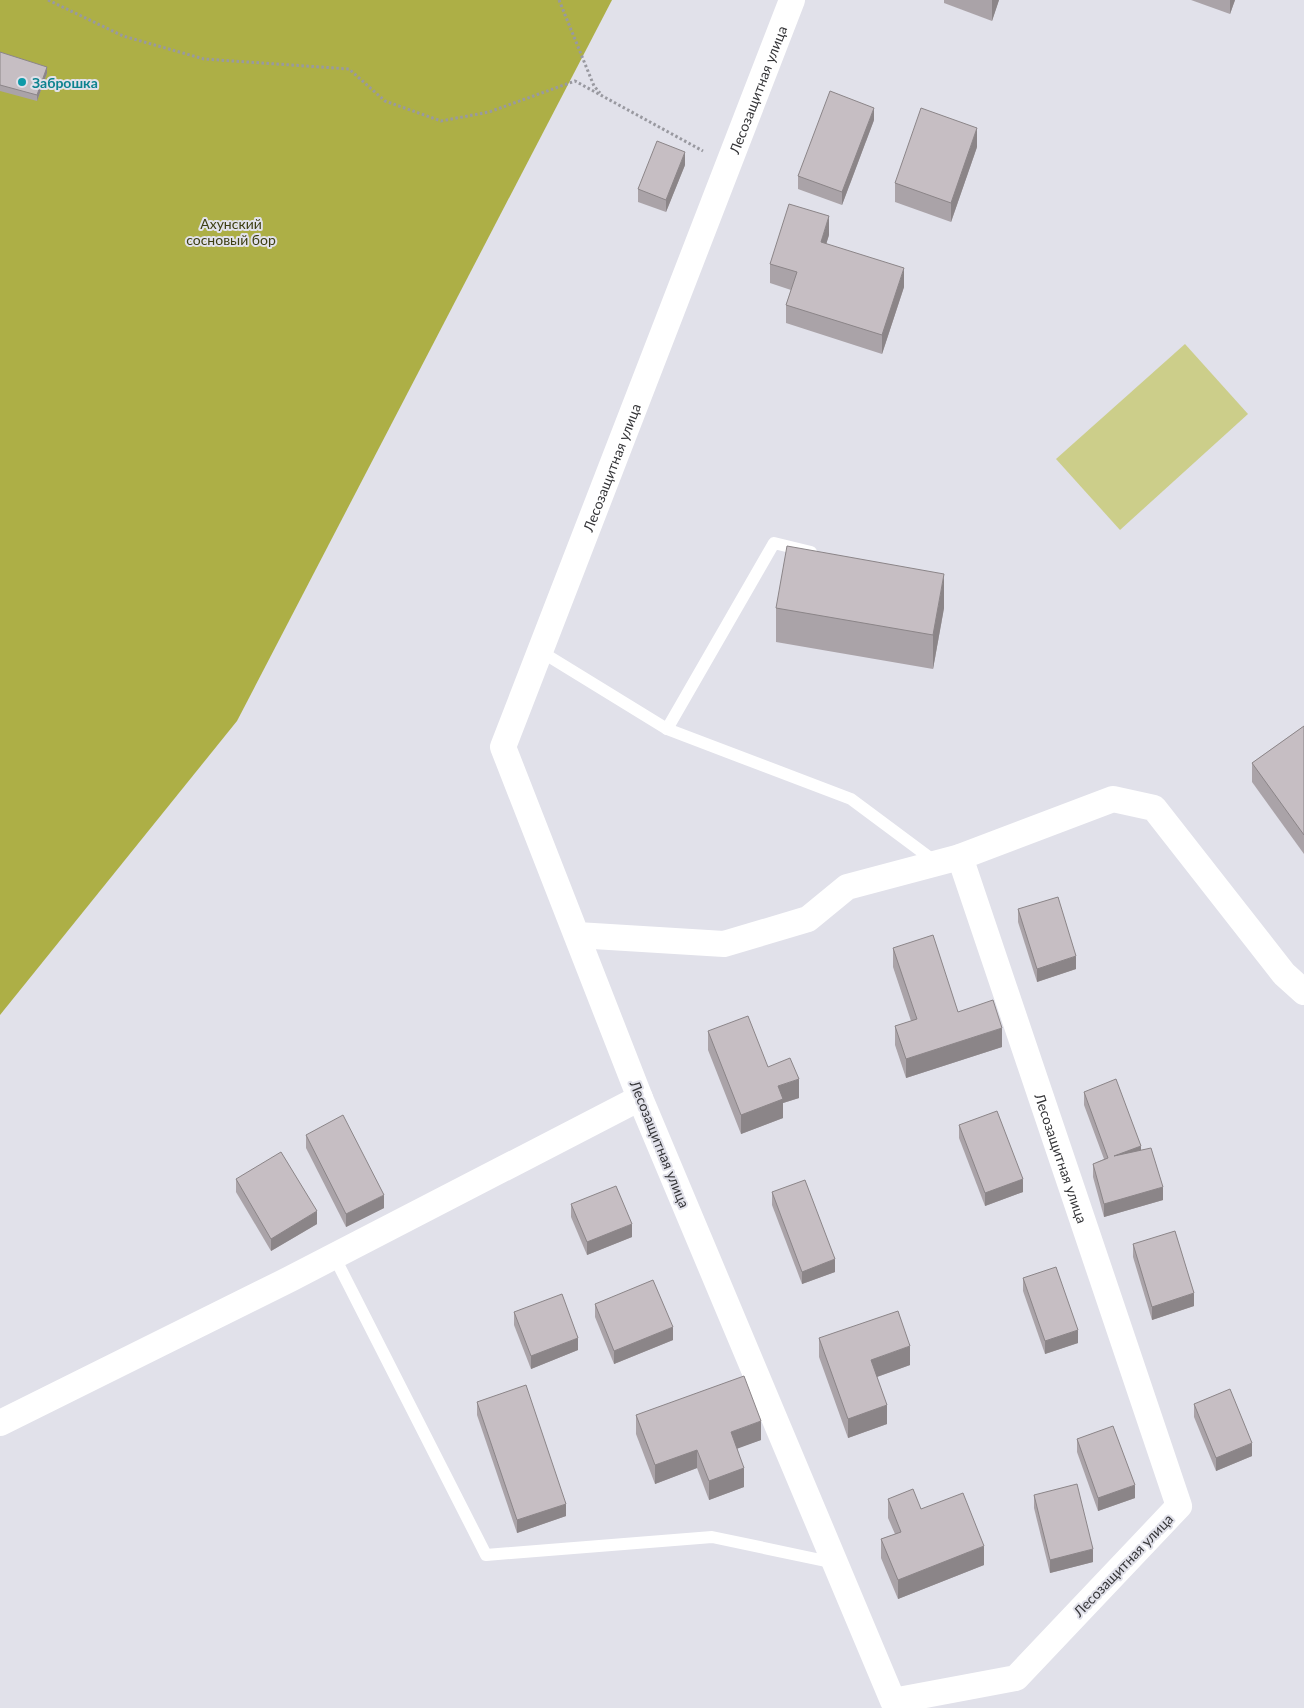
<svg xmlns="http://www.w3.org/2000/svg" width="1304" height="1708" viewBox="0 0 1304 1708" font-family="Lato,sans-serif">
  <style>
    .green { fill: #ccce8a }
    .forest { fill: #adaf46 }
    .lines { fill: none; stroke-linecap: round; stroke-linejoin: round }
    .path { stroke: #9999a0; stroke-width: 3; stroke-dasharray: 2.5 2.5; stroke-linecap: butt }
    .service { stroke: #fff; stroke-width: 12 }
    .minor { stroke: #fff; stroke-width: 26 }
    .wall { fill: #aaa3a8 }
    .shaded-wall { fill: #8b8588 }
    .building { fill: #c6bec3; stroke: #8b8588 }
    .culture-dot { fill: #0f9aa8; stroke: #e1e1ea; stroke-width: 2 }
    .labels { text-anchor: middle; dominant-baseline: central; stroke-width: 4; stroke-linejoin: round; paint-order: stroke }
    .culture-label { font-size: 14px; font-weight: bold; fill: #0d838f; stroke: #e1e1ea; text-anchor: start }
    .street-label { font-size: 14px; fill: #353538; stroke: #e1e1ea }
    .park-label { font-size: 14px; fill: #3d3e12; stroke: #e1e1ea }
  </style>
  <rect width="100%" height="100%" fill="#e1e1ea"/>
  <path class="green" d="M1185 344 1248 414 1120 530 1056 459Z"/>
  <path class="forest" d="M0 0H612L237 721 0 1015Z"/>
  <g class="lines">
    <g class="path">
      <path d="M48 0 123 36 204 59 349 69 385 101 441 121 489 112 575 81 703 151"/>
      <path d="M559 0 594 86 600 93"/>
    </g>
    <g class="service">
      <path d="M540 651 667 729 851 799 937 863"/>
      <path d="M667 729 774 543 811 552"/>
      <path d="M334 1256 486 1555 712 1537 835 1563"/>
    </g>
    <g class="minor">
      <path d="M960 857 1113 799 1154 808 1284 974 1304 992"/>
      <path id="s1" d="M577 935 724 944 808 919 847 887 960 857 1179 1506 1016 1678 893 1701 640 1098 503 747 792 0"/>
      <path d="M0 1423 290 1279 640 1098"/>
    </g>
  </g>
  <g class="wall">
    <path d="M944 0H999L992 21 944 3Z"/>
    <path d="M1191 0H1235L1230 14Z"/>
    <path d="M0 53 47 73 37 101 0 91Z"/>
    <path d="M874 120 842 205 798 189V176Z"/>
    <path d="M977 147 951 222 895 202V183Z"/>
    <path d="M685 165 666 212 638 202V189Z"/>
    <path d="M829 235 826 244 904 287 882 354 786 323V305L791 290 770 283V264Z"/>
    <path d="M776 608H944L933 669 776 642Z"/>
    <path d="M1304 726V854L1252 782V763Z"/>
    <path d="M1018 909 1076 969 1037 982 1018 922Z"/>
    <path d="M893 948 958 1012 1002 1047 906 1078 895 1045V1026L911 1021 893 967Z"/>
    <path d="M708 1031 768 1067 799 1098 783 1103V1118L741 1134 708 1050Z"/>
    <path d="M1084 1092 1141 1150 1163 1200 1104 1217 1093 1177V1164L1104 1159 1084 1105Z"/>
    <path d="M959 1125 1023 1192 985 1206 959 1138Z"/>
    <path d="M306 1135 384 1208 346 1227 306 1148Z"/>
    <path d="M236 1179 317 1224 271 1251 236 1192Z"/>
    <path d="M772 1192 835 1272 802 1284 772 1205Z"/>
    <path d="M571 1204 632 1237 587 1255 571 1217Z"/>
    <path d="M1133 1244 1194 1306 1152 1320 1133 1257Z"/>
    <path d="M1023 1278 1078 1343 1045 1354 1023 1291Z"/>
    <path d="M595 1304 673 1340 614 1364 595 1317Z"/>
    <path d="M514 1312 578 1350 531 1369 514 1325Z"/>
    <path d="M819 1338 910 1365 877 1377 887 1424 848 1438 819 1357Z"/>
    <path d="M477 1402 566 1516 517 1533 477 1415Z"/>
    <path d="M1194 1404 1252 1456 1216 1471 1194 1417Z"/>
    <path d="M636 1415 761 1440 737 1448 744 1487 709 1500 697 1468 655 1484 636 1434Z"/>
    <path d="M1077 1439 1135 1498 1098 1511 1077 1452Z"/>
    <path d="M1034 1495 1093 1562 1050 1573 1034 1508Z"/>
    <path d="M888 1499 921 1509 984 1565 898 1599 881 1558V1539L895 1534 888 1518Z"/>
  </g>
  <g class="shaded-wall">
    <path d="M992 0H999L992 21Z"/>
    <path d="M1230 0H1235L1230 14Z"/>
    <path d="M47 67V73L37 101V95Z"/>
    <path d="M874 108V120L842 205V192Z"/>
    <path d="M977 128V147L951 222V203Z"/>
    <path d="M685 152V165L666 212V200Z"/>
    <path d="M829 216V235L821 261V242Z"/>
    <path d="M904 268V287L882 354V335Z"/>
    <path d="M944 574V608L933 669V635Z"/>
    <path d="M1076 956V969L1037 982V969Z"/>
    <path d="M1002 1028V1047L906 1078V1059Z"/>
    <path d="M799 1079V1098L783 1103V1118L741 1134V1115L778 1086Z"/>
    <path d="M1141 1146V1159L1114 1156Z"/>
    <path d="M1023 1179V1192L985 1206V1193Z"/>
    <path d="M1163 1187V1200L1104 1217V1204Z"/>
    <path d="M384 1195V1208L346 1227V1214Z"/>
    <path d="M317 1211V1224L271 1251V1239Z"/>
    <path d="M632 1224V1237L587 1255V1242Z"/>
    <path d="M835 1259V1272L802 1284V1272Z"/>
    <path d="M1194 1293V1306L1152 1320V1307Z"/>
    <path d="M673 1327V1340L614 1364V1351Z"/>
    <path d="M1078 1330V1343L1045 1354V1341Z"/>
    <path d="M578 1338V1350L531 1369V1356Z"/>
    <path d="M910 1346V1365L871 1379V1360Z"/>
    <path d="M887 1405V1424L848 1438V1419Z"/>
    <path d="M761 1421V1440L731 1451V1432Z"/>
    <path d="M1252 1443V1456L1216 1471V1458Z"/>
    <path d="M697 1450V1468L655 1484V1465Z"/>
    <path d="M744 1468V1487L709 1500V1481Z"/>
    <path d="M1135 1485V1498L1098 1511V1498Z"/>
    <path d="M566 1504V1516L517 1533V1520Z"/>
    <path d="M984 1546V1565L898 1599V1580Z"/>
    <path d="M1093 1549V1562L1050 1573V1560Z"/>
  </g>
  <g class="building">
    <path d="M0 52 47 67 37 95 0 85Z"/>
    <path d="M830 91 874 108 842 192 798 176Z"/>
    <path d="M921 108 977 128 951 203 895 183Z"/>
    <path d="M657 141 685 152 666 200 638 189Z"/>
    <path d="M789 204 829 216 821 242 904 268 882 335 786 305 797 272 770 264Z"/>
    <path d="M787 546 944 574 933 635 776 608Z"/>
    <path d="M1304 726V835L1252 763Z"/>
    <path d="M1058 897 1076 956 1037 969 1018 909Z"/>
    <path d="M933 935 958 1012 993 1000 1002 1028 906 1059 895 1026 917 1019 893 948Z"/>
    <path d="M748 1016 768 1067 790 1058 799 1079 778 1086 783 1099 741 1115 708 1031Z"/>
    <path d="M1116 1079 1141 1146 1114 1156 1151 1148 1163 1187 1104 1204 1093 1164 1108 1158 1084 1092Z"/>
    <path d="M997 1111 1023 1179 985 1193 959 1125Z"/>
    <path d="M343 1115 384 1195 346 1214 306 1135Z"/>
    <path d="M281 1152 317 1211 271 1239 236 1179Z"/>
    <path d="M805 1180 835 1259 802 1272 772 1192Z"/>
    <path d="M616 1186 632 1224 587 1242 571 1204Z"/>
    <path d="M1175 1231 1194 1293 1152 1307 1133 1244Z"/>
    <path d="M1056 1267 1078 1330 1045 1341 1023 1278Z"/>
    <path d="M653 1280 673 1327 614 1351 595 1304Z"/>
    <path d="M562 1294 578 1338 531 1356 514 1312Z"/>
    <path d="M898 1311 910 1346 871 1360 887 1405 848 1419 819 1338Z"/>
    <path d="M744 1376 761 1421 731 1432 744 1468 709 1481 697 1450 655 1465 636 1415Z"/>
    <path d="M526 1385 566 1504 517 1520 477 1402Z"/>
    <path d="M1230 1389 1252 1443 1216 1458 1194 1404Z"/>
    <path d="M1113 1426 1135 1485 1098 1498 1077 1439Z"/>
    <path d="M1077 1484 1093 1549 1050 1560 1034 1495Z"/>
    <path d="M913 1489 921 1509 963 1493 984 1546 898 1580 881 1539 901 1532 888 1499Z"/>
  </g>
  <circle class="culture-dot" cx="22" cy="82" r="5"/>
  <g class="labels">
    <g class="culture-label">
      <text x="32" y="82">Заброшка</text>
    </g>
    <g class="street-label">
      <text stroke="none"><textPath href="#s1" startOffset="3185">Лесозащитная улица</textPath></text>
      <text stroke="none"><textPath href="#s1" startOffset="2780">Лесозащитная улица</textPath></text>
      <text transform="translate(660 1144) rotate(68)">Лесозащитная улица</text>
      <text stroke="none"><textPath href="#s1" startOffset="720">Лесозащитная улица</textPath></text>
      <text transform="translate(1123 1565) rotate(-46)">Лесозащитная улица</text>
    </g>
    <g class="park-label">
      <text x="231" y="223">Ахунский<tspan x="231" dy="16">сосновый бор</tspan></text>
    </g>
  </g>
</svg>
